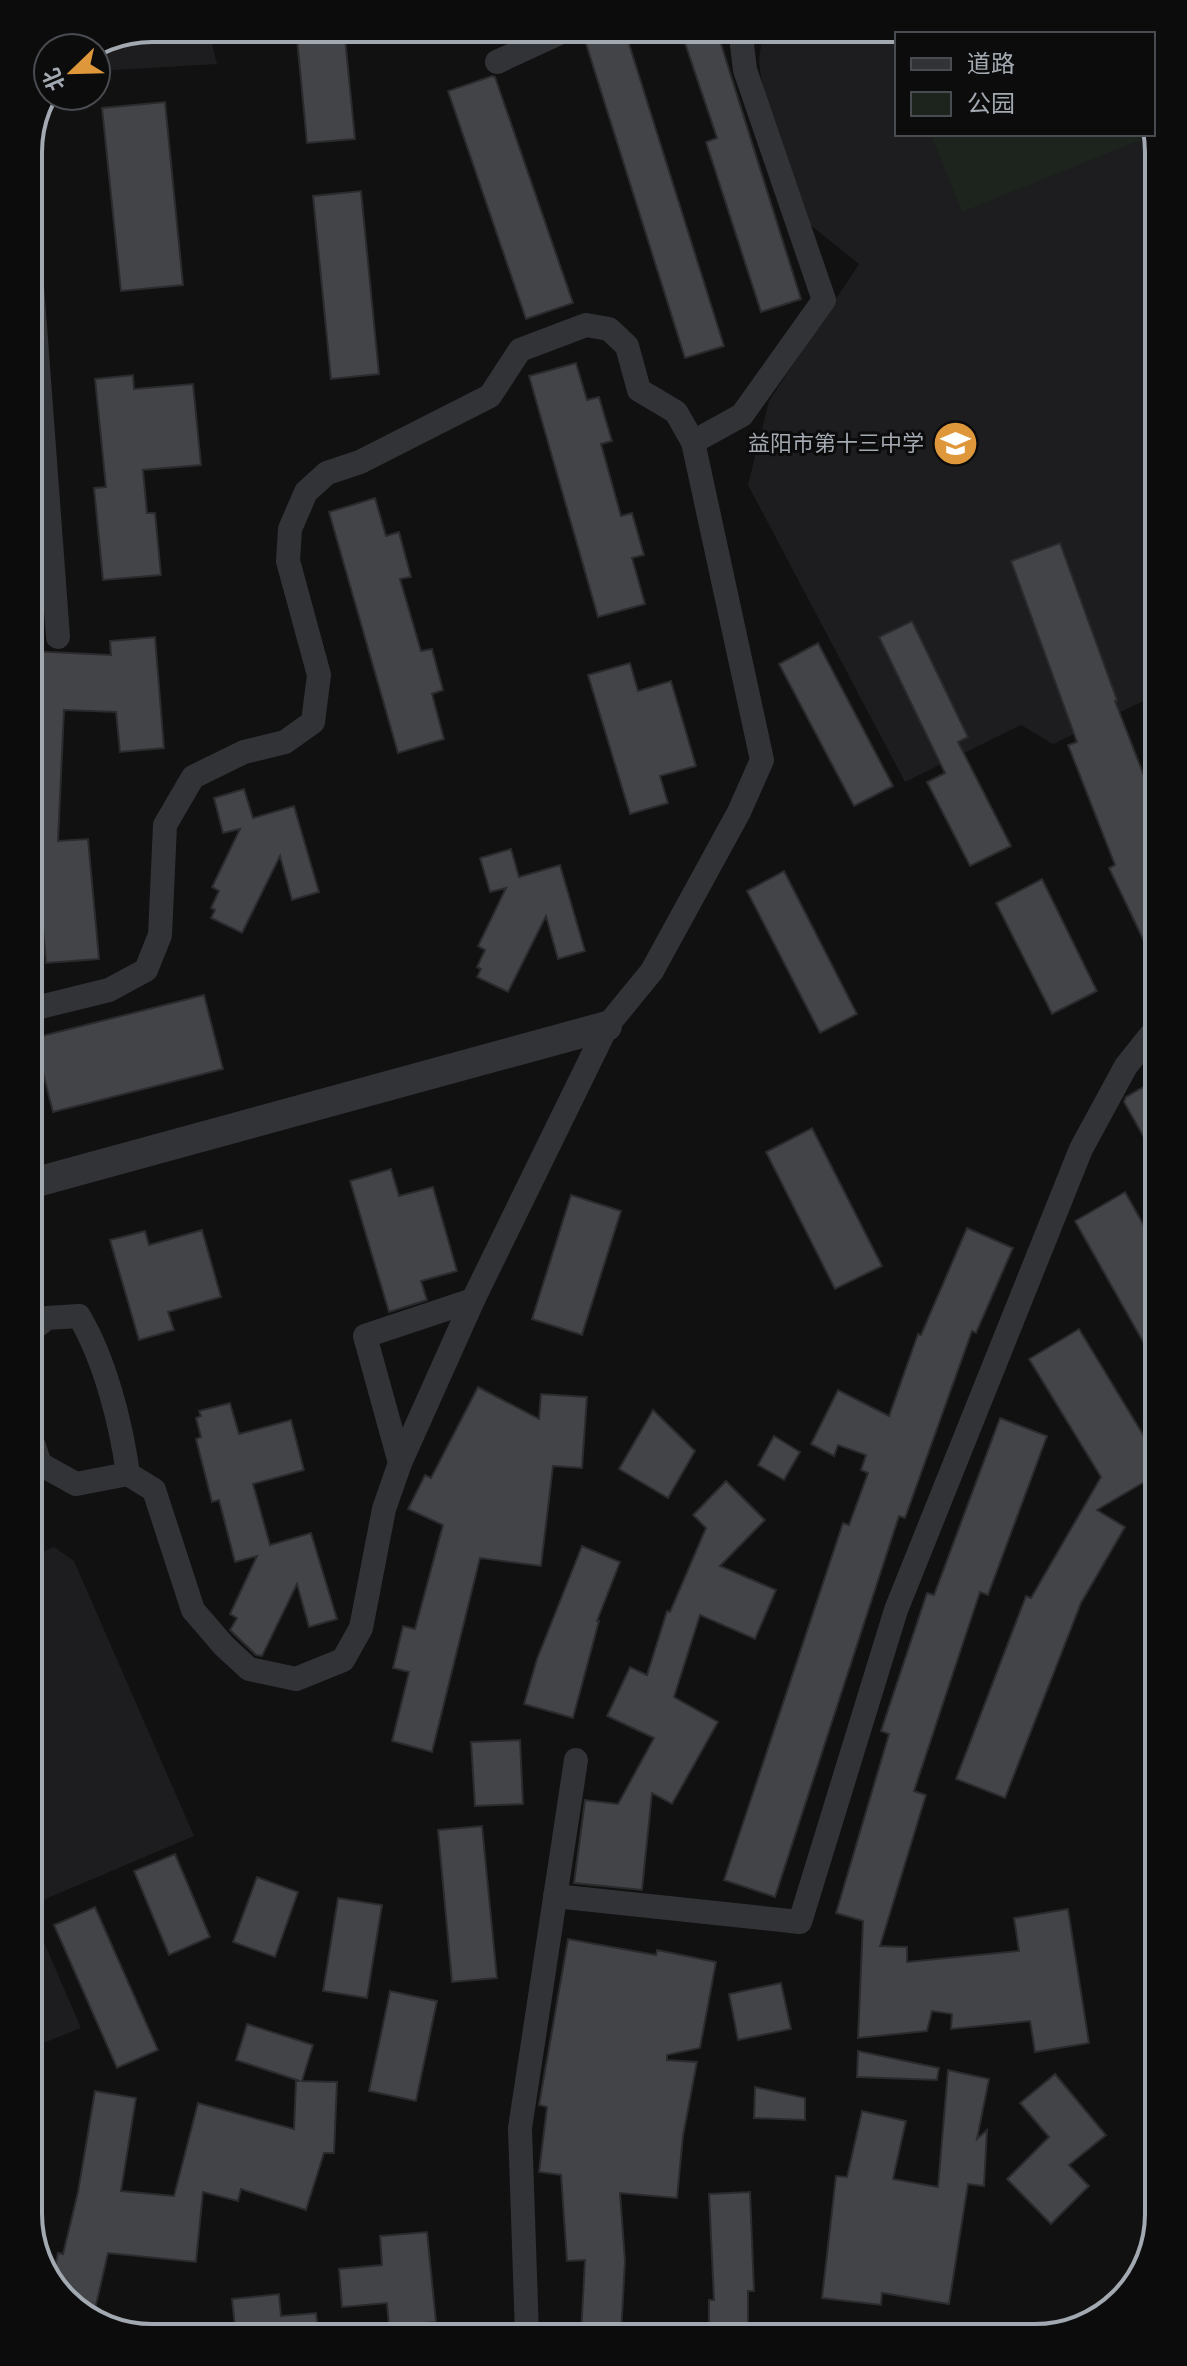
<svg xmlns="http://www.w3.org/2000/svg" width="1187" height="2366" viewBox="0 0 1187 2366" font-family="Inter,'Noto Sans SC',sans-serif">
  <style>
    .built { fill: #1d1d1f }
    .green { fill: #1d241e }
    .building { fill: #424447; stroke: #2b2b2e; stroke-width: 2 }
    .lines { fill: none; stroke-linecap: round; stroke-linejoin: round }
    .minor { stroke: #323337; stroke-width: 24 }
    .tertiary { stroke: #323337; stroke-width: 30 }
    .labels { text-anchor: middle; dominant-baseline: central; stroke-width: 6; stroke-linejoin: round; paint-order: stroke }
    .poi-label { font-size: 22px; fill: #a3a9b1; stroke: #0c0c0d; text-anchor: end }
    .rim { fill: none; stroke: #a3a9b1; stroke-width: 4 }
  </style>
  <rect width="100%" height="100%" fill="#111112"/>
  <g class="built">
    <path d="M152 28H208L217 64 96 71V51Z"/>
    <path d="M763 28H1043L1058 34H897V134H1150L1152 697 1053 744 1021 725 905 782 748 485 769 401 859 264 809 224 768 131 759 61Z"/>
    <path d="M54 1547 74 1561 194 1836 36 1903 34 1556Z"/>
    <path d="M36 1924 81 2028 36 2046Z"/>
  </g>
  <g class="green">
    <path d="M889 28H1043L1058 34H897V49Z"/>
    <path d="M931 134H1150V136L962 212Z"/>
  </g>
  <g class="building">
    <path d="M296 28H344L355 139 307 143Z"/>
    <path d="M585 28H624L724 346 685 358 583 34Z"/>
    <path d="M680 28H716L801 299 761 312 706 142 717 138Z"/>
    <path d="M492 76 495 77 573 303 526 319 448 91Z"/>
    <path d="M165 102 183 285 121 291 102 108Z"/>
    <path d="M361 191 379 374 331 379 313 196Z"/>
    <path d="M576 363 587 400 599 397 612 441 601 444 621 516 632 513 644 555 632 558 645 604 598 617 529 376Z"/>
    <path d="M133 375 134 389 193 384 201 465 143 470 147 513H155L161 575 103 580 94 488 106 487 95 379Z"/>
    <path d="M375 498 386 536 399 532 411 577 400 579 421 651 432 649 443 690 432 694 444 739 398 753 329 512Z"/>
    <path d="M1060 543 1117 700 1115 701 1153 799V960L1109 868 1115 865 1068 745 1077 742 1011 561Z"/>
    <path d="M912 621 968 737 958 742 1011 846 970 866 927 782 945 773 879 637Z"/>
    <path d="M155 637 164 748 120 752 116 712 64 710 58 841 88 839 99 959 46 963 34 825H31L30 651 111 655 110 641Z"/>
    <path d="M818 643 893 786 854 806 779 664Z"/>
    <path d="M630 663 638 691 671 681 696 766 660 776 668 803 630 814 588 675Z"/>
    <path d="M244 789 253 818 294 806 319 892 292 900 280 856 242 933 211 918 215 910 211 908 219 891 212 887 240 829 223 833 214 798Z"/>
    <path d="M511 849 519 877 560 865 585 951 558 959 546 916 508 992 477 977 481 969 477 967 485 950 478 946 506 888 490 892 480 858Z"/>
    <path d="M784 871 857 1014 820 1033 747 891Z"/>
    <path d="M1042 879 1097 991 1052 1014 996 903Z"/>
    <path d="M204 995 223 1069 53 1112 34 1038Z"/>
    <path d="M1154 1081V1155L1124 1102 1126 1097Z"/>
    <path d="M812 1128 882 1266 835 1289 766 1152Z"/>
    <path d="M391 1169 399 1196 433 1187 457 1271 421 1281 427 1300 389 1312 350 1181Z"/>
    <path d="M1125 1192 1155 1245V1363L1075 1221Z"/>
    <path d="M571 1195 621 1211 582 1335 532 1319Z"/>
    <path d="M967 1228 1013 1248 976 1333 972 1331 905 1518 899 1516 775 1897 724 1880 843 1523 849 1525 868 1473 861 1470 866 1455 838 1445 834 1456 811 1444 838 1390 889 1416 918 1334 921 1335Z"/>
    <path d="M202 1230 221 1297 168 1312 174 1330 139 1340 110 1240 145 1231 149 1245Z"/>
    <path d="M1079 1329 1156 1456V1475L1097 1510 1125 1527 1081 1603 1005 1798 956 1779 1026 1596 1031 1598 1101 1477 1029 1359Z"/>
    <path d="M478 1387 539 1419 541 1394 587 1397 582 1468 553 1466 541 1566 480 1558 432 1752 392 1741 409 1672 393 1668 403 1626 415 1629 443 1525 408 1509 425 1475 431 1478Z"/>
    <path d="M230 1403 239 1434 291 1420 304 1470 253 1484 270 1545 311 1533 337 1619 309 1627 297 1584 262 1656 256 1655 230 1630 237 1618 230 1614 257 1556 235 1562 219 1500 212 1502 196 1439 201 1437 196 1418 201 1416 199 1411Z"/>
    <path d="M653 1410 695 1451 668 1498 619 1469Z"/>
    <path d="M1000 1418 1047 1436 988 1595 980 1592 914 1791 926 1795 880 1946 907 1947V1962L1019 1951 1014 1918 1068 1909 1089 2043 1035 2052 1030 2021 951 2029 952 2014 932 2011 927 2031 858 2038 863 1921 836 1913 889 1734 881 1731 927 1593 934 1595Z"/>
    <path d="M774 1436 800 1452 784 1480 758 1465Z"/>
    <path d="M726 1481 765 1520 720 1566 776 1590 755 1639 700 1615 674 1697 718 1722 672 1804 652 1793 642 1890 574 1883 585 1800 618 1804 654 1738 607 1716 630 1667 647 1675 667 1611 670 1612 706 1528 693 1515Z"/>
    <path d="M582 1546 620 1562 597 1621H599L573 1718 524 1704 537 1659Z"/>
    <path d="M520 1740 523 1804 475 1806 471 1742Z"/>
    <path d="M482 1826 497 1978 452 1982 438 1830Z"/>
    <path d="M175 1854 210 1937 169 1955 134 1871Z"/>
    <path d="M257 1877 298 1892 275 1957 233 1942Z"/>
    <path d="M338 1898 382 1905 367 1998 323 1991Z"/>
    <path d="M95 1907 158 2050 117 2068 54 1925Z"/>
    <path d="M568 1939 656 1955 657 1950 716 1962 700 2048 667 2055V2060L697 2062 683 2136 677 2198 620 2193 625 2261 621 2333 581 2334 585 2260 567 2261 561 2175 539 2172 547 2107 539 2105Z"/>
    <path d="M781 1983 791 2029 738 2040 729 1994Z"/>
    <path d="M390 1991 437 2001 416 2101 369 2091Z"/>
    <path d="M247 2024 313 2045 302 2081 337 2082 334 2153H324L306 2210 241 2189 238 2201 203 2192 196 2262 108 2253 93 2318 77 2313 52 2280 58 2253 63 2254 78 2192 95 2091 136 2098 121 2191 174 2196 198 2103 294 2129 296 2081H300L236 2060Z"/>
    <path d="M858 2051 939 2068 937 2080 857 2077Z"/>
    <path d="M948 2070 989 2079 977 2139 987 2130 984 2186 968 2184 949 2304 882 2293 881 2305 822 2298 836 2176 847 2177 862 2111 906 2121 893 2179 938 2187Z"/>
    <path d="M1055 2074 1106 2135 1069 2165 1089 2186 1051 2224 1007 2179 1049 2137 1020 2103Z"/>
    <path d="M755 2087 805 2098V2120L754 2118Z"/>
    <path d="M750 2192 754 2291H748V2332H709V2300H714L709 2194Z"/>
    <path d="M427 2232 436 2322 389 2326 387 2303 342 2307 339 2269 382 2265 380 2236Z"/>
    <path d="M279 2294 281 2316 316 2313 319 2336 236 2337 232 2299Z"/>
  </g>
  <g class="lines">
    <g class="minor">
      <path d="M497 62 570 28"/>
      <path d="M29 245 58 637"/>
      <path d="M693 442 742 415 824 300 745 70 740 28"/>
      <path d="M32 1009 109 990 146 970 160 935 165 825 193 777 244 752 285 742 313 722 319 675 288 561 290 529 306 492 327 473 360 462 490 396 520 350 586 325 609 329 627 346 639 390 676 412 693 442 762 760 739 812 652 971 607 1026 473 1300 365 1336 400 1463 384 1509 361 1628 343 1660 296 1679 249 1669 224 1646 193 1610 154 1490 128 1474 76 1484 40 1464 34 1446"/>
      <path d="M33 1329 47 1318 79 1316C105 1360 121 1423 128 1474"/>
      <path d="M400 1463 473 1300"/>
      <path d="M555 1896 800 1922 896 1610 1081 1149 1126 1066 1154 1031"/>
      <path d="M527 2334 520 2128 576 1760"/>
    </g>
    <path class="tertiary" d="M33 1183 607 1026"/>
  </g>
  <defs>
    <symbol id="school-disc" viewBox="-11 -11 22 22"><circle r="9.5" fill="#df973c" stroke="#0c0c0d"/><path d="M0-5L7-2L0 1L-7-2ZM-4 1L0 2.5L4 1V4Q0 6-4 4Z" fill="#fff"/></symbol>
  </defs>
  <g fill-rule="evenodd">
    <use href="#school-disc" x="930" y="418" width="51" height="51"/>
  </g>
  <g class="labels">
    <g class="poi-label">
      <text x="924" y="443">益阳市第十三中学</text>
    </g>
  </g>
  <path d="M0 0H1187V2366H0ZM152 42H1035A110 110 0 0 1 1145 152V2214A110 110 0 0 1 1035 2324H152A110 110 0 0 1 42 2214V152A110 110 0 0 1 152 42Z" fill="#0c0c0d" fill-rule="evenodd"/>
  <path class="rim" d="M152 42H1035A110 110 0 0 1 1145 152V2214A110 110 0 0 1 1035 2324H152A110 110 0 0 1 42 2214V152A110 110 0 0 1 152 42Z"/>
  <rect x="895" y="32" width="260" height="104" fill="#0c0c0d" stroke="#484b4f" stroke-width="2"/>
  <rect x="911" y="58" width="40" height="12" fill="#323337" stroke="#484b4f" stroke-width="2"/>
  <text x="967" y="72" font-size="24" fill="#a3a9b1">道路</text>
  <rect x="911" y="92" width="40" height="24" fill="#1d241e" stroke="#484b4f" stroke-width="2"/>
  <text x="967" y="112" font-size="24" fill="#a3a9b1">公园</text>
  <g transform="translate(72 72) rotate(247)"><circle r="38" fill="#0c0c0d" stroke="#484b4f" stroke-width="2"/>
  <path d="M0-6L14 30L0 20L-14 30Z" fill="#df973c"/>
  <text y="-12" font-size="22" font-weight="bold" text-anchor="middle" fill="#a3a9b1">北</text>
  </g>
</svg>
